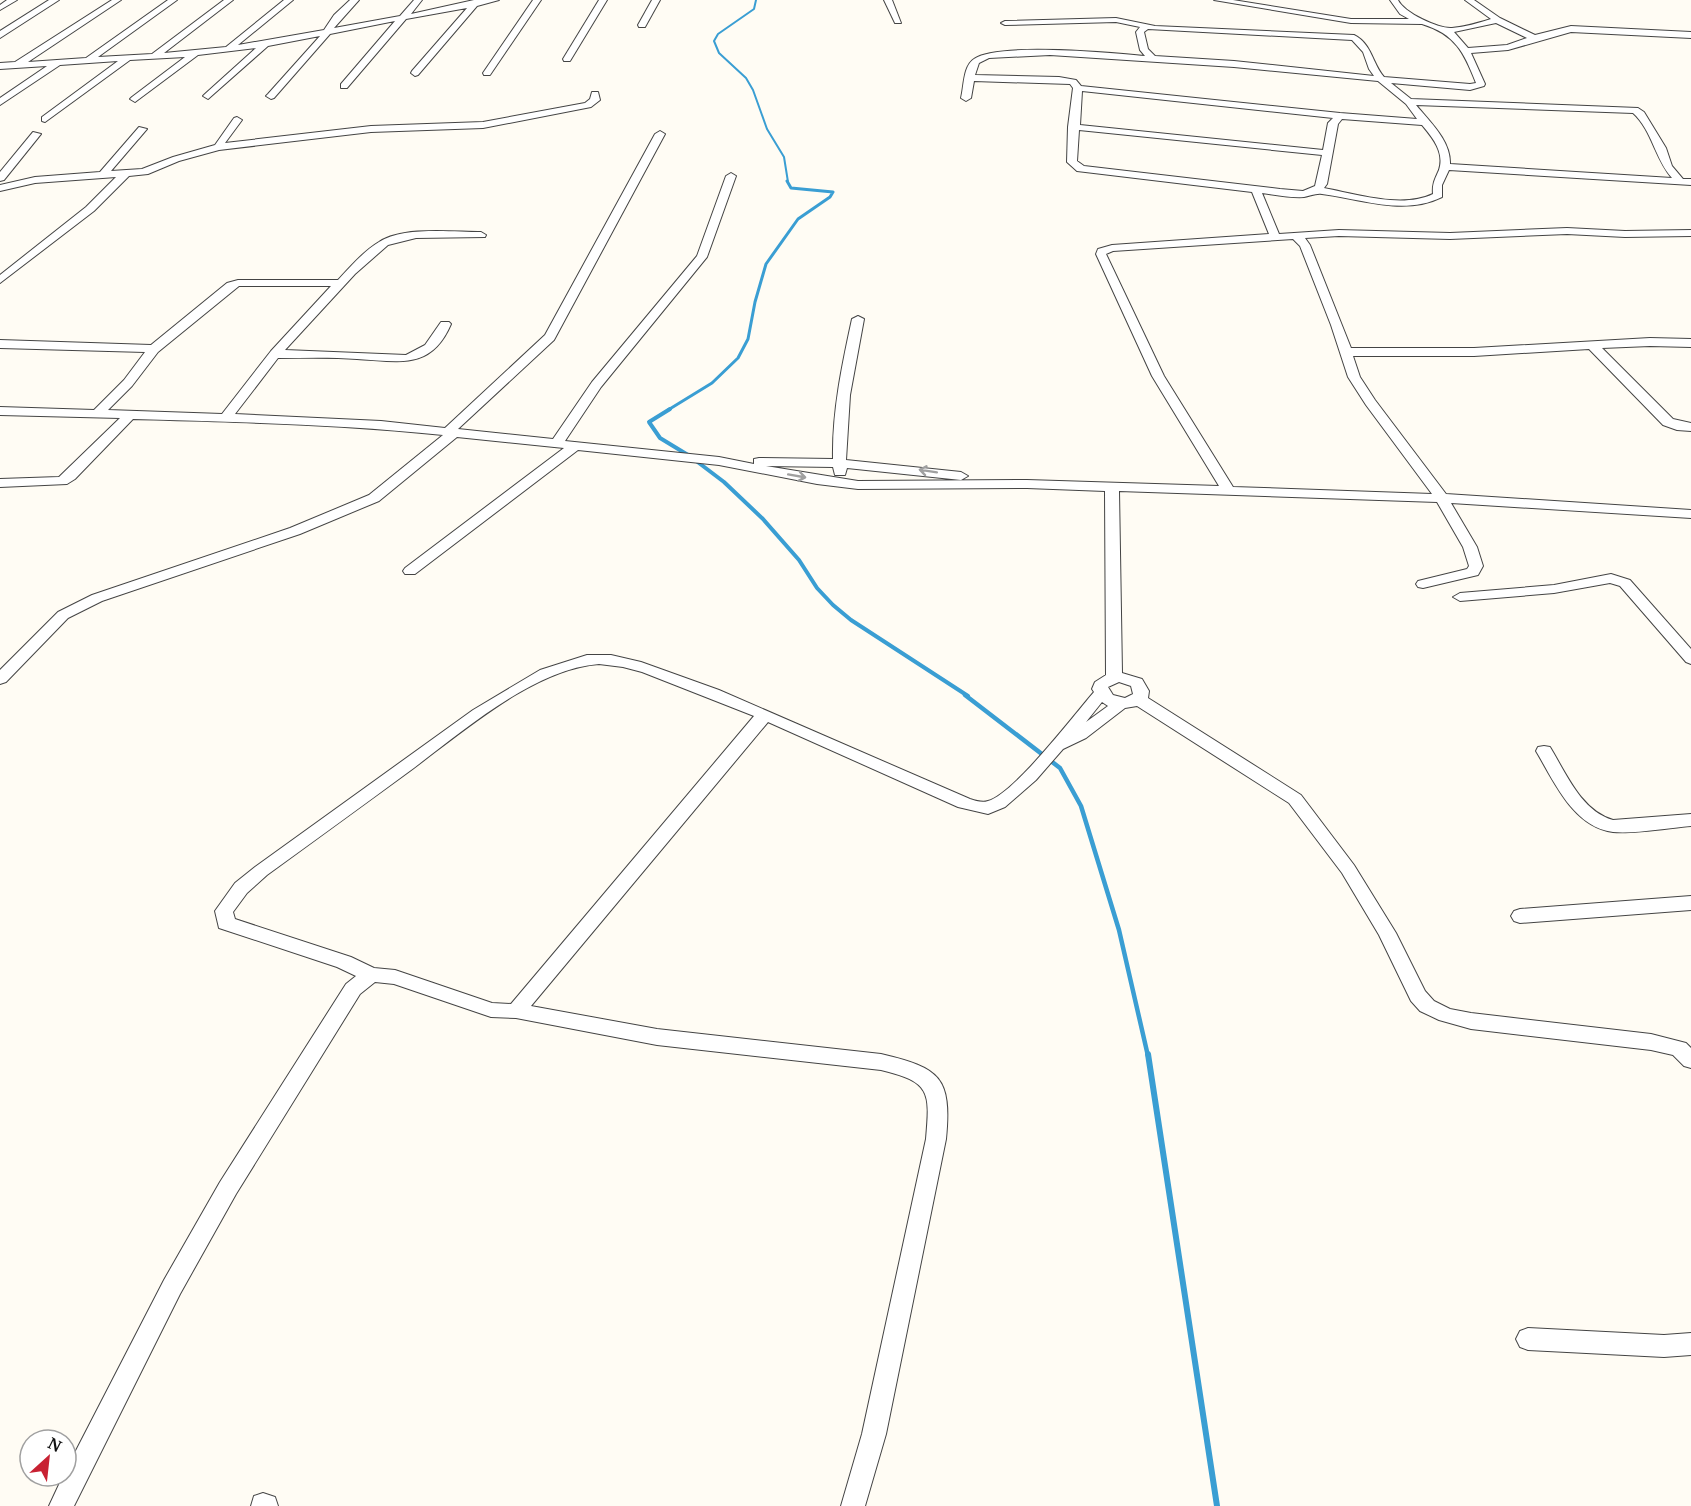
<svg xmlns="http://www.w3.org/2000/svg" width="1691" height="1506" viewBox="0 0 1691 1506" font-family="'Noto Serif',serif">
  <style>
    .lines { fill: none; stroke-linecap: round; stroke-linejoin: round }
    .stream-far4 { stroke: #3a9ed3; stroke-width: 2 }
    .stream-far3 { stroke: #3a9ed3; stroke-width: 3 }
    .stream-far2 { stroke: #3a9ed3; stroke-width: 4 }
    .stream-far1 { stroke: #3a9ed3; stroke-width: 4.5 }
    .stream { stroke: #3a9ed3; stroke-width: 6 }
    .minor-casing { stroke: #444; stroke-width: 2 }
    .minor { fill: #fff; fill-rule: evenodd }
    .oneway { stroke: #a0a0a0 }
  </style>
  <rect width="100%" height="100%" fill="#fffcf4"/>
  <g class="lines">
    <path class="stream-far4" d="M756 0 754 9 718 34 714 41 719 53 746 78 753 90 767 129 784 157 788 182"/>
    <path class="stream-far3" d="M668 410 712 383 738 358 748 339 755 302 766 264 798 219 830 197 833 192 791 188 787 181"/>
    <g class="stream-far2">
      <path d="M670 409 649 422 660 438 688 455"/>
      <path d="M695 460 724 482 763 519 799 560 817 588 833 605 851 620 968 696"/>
    </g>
    <path class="stream-far1" d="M965 695 1060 768 1081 806 1119 930 1148 1056"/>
    <path class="stream" d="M1148 1054 1217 1506"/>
    <defs>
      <g id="minor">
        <path d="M7 0H17L0 10V5Z"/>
        <path d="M49 0H59L0 38V31Z"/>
        <path d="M112 0H121L28 62 86 58 168 0H177L98 57 152 54 224 0H233L164 53 226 47 284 0H293L238 45 324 30 334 15 350 0H359L334 28 400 16 414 0H422L411 14 474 0H499L477 6 418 75 415 76 411 73 412 71 467 8 406 19 347 88H341V84L395 21 330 34 274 98 271 99 266 96 268 94 320 36 268 46 208 99 203 96 205 94 256 48 198 55 135 102 130 99 132 97 185 57 130 60 45 122 42 121V117L118 61 60 65 0 105V98L47 66 0 69V63L15 62Z"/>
        <path d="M533 0H541L490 75H484L483 73Z"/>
        <path d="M599 0H607L570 61H564L563 59Z"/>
        <path d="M652 0H660L645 27H639L638 25Z"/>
        <path d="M884 0H892L901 23H895Z"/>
        <path d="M1214 0H1233L1351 19H1409L1400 14 1390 0H1398C1404 13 1439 29 1452 28 1465 27 1478 23 1491 19L1465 0H1474L1500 18 1535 35 1571 26 1691 32V38L1571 32 1508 50 1471 53 1485 84 1484 86 1470 90 1391 83 1411 99 1638 108 1644 112 1666 148 1672 166 1683 179H1691V185L1449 170 1442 185V197C1404 216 1361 199 1322 194 1316 193 1310 196 1304 197 1290 198 1276 195 1262 193L1279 234 1339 230 1450 233 1567 228 1625 231 1691 230V236L1625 237 1567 234 1450 239 1339 236 1305 238 1310 245 1351 348H1474L1650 338 1691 339V347L1650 346 1602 348 1673 419 1691 423V431L1677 430 1663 425 1589 349 1474 356H1353L1360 377 1375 400 1446 494 1691 510V518L1451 503 1477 547 1483 566 1478 575 1423 588 1418 587 1416 584 1418 581 1467 569 1469 566 1463 547 1437 502 1119 491 1122 673 1142 679 1149 691 1148 698 1301 795 1354 865 1396 933 1425 991 1434 1001 1450 1009 1471 1013 1651 1034 1686 1043 1691 1048V1068L1684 1066 1673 1055 1651 1050 1471 1029 1439 1020 1420 1011 1411 1001 1379 935 1342 873 1289 803 1137 706 1125 708 1086 738 1063 749 1036 780 1005 807 988 814 958 807 768 722 531 1006 657 1029 881 1054C940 1068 952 1077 946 1139L886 1434 865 1506H841L862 1434 926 1139C930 1092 931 1082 881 1070L657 1045 516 1018 491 1017 394 984 375 982 360 994 236 1194 180 1294 74 1506H49L63 1476H66V1470L164 1280 220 1182 346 984 356 976 337 967 219 928 215 911 235 883 255 867 473 710 540 670 587 655H611L641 662 719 690 970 799C976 801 982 803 988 801 1014 794 1074 715 1094 692L1092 689 1095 682 1106 675 1105 491 1027 488 858 489 817 484 719 465 578 450 415 574H405L403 571 405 568 564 448 457 437 379 501 300 534 102 601 68 618 6 682 0 684V670L58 612 92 595 290 528 369 495 443 435C340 424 237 422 133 419L75 479 67 484 0 487V479L59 477 120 418 0 415V407L94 410 124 380 145 352 0 348V340L151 345 227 283 238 280H338C350 267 364 251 379 242 403 226 453 232 481 232L486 235 485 237 416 238 388 245 355 274 285 350 406 355 425 345 441 322H449L451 324C431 371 398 361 357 359 331 357 305 358 278 358L235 414 381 421 445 428 545 335 655 134 660 131 665 134 554 340 458 429 553 439 592 382 697 256 726 176 731 173 736 176 707 257 601 387 565 441 719 457 754 464V459L759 458 833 459C832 412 842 365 852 319L858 316 864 319 850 395 846 460 961 472 968 476 961 480 847 468 845 475H835L833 467 766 466 858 481 1027 480 1219 486 1152 376 1096 254 1098 249 1112 245 1269 234 1252 192 1077 171 1067 162 1068 127 1073 88 1070 84 974 81 971 98 966 101 961 98C964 87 963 66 974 59 998 42 1112 53 1145 56L1140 50 1136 32 1140 27 1116 22 1005 25 1001 23 1005 21 1116 18 1155 26 1354 35C1372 44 1372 63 1384 77L1470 84 1476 83C1464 52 1455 34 1422 24L1351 23ZM1496 23 1527 38 1507 45 1468 48 1454 32ZM1148 29 1352 40 1363 52 1369 69 1374 76 1234 61 1155 56 1148 49 1144 32ZM1050 55 1234 67 1378 81 1406 104 1417 119 1340 113 1081 86 1076 80 1059 77 975 75 979 63 989 58ZM1082 91 1333 118 1328 123 1323 150 1080 125ZM1416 105 1633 113C1652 130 1655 159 1672 178L1450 164C1451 141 1430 122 1416 105ZM1342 119 1422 125C1432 137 1445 152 1439 170 1435 179 1432 184 1433 194 1402 209 1356 194 1324 188L1327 184 1338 124ZM1079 130 1322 155 1315 186 1303 191 1280 189 1084 166 1077 161ZM1293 239 1300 246 1331 325 1348 377 1366 405 1432 494 1233 487 1164 376 1106 254 1113 251ZM239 286H331L271 351 222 414 108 410 132 386 158 352ZM599 664 623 667 642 672 754 716 511 1004 492 1003 395 970 374 968 351 957 235 919 233 912 247 893 267 875C314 841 361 807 407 773 460 734 532 669 599 664ZM1119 682 1131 686 1133 694 1125 698 1113 695 1108 687ZM1102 702 1108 706 1086 722Z"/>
        <path d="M592 92H598L600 100 591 107 483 128 371 132 219 150 179 161 148 174 129 176 94 211 0 283V275L86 207 116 177 35 183 0 191V185L35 177 100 172 139 127 147 129 111 171 142 169 173 157 215 145 234 118 237 117 242 120 225 143 371 126 483 122 585 103 590 99Z"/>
        <path d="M33 132 41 134 4 180 0 181V172Z"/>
        <path d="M1611 574 1630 580 1691 649V664L1686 662 1620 586 1610 583 1554 593 1460 601 1453 597 1460 593 1554 585Z"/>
        <path d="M1544 746 1550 747C1566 773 1581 811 1613 820L1691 814V826C1669 828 1634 834 1613 832 1573 827 1554 781 1536 751L1538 747Z"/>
        <path d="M1691 896V910L1520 923 1514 921 1511 916 1514 911 1520 909Z"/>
        <path d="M1528 1328 1664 1335 1691 1333V1355L1664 1357 1528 1350 1520 1347 1516 1339 1520 1331Z"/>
        <path d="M263 1493 275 1497 278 1506H251L254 1496Z"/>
      </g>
    </defs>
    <use href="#minor" class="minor-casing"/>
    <use href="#minor" class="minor"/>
  </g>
  <defs><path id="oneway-shaft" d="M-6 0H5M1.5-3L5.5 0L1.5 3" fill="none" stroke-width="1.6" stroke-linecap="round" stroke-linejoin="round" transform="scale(1.5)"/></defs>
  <g class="oneway">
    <use href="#oneway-shaft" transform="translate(928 471) rotate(-171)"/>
    <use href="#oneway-shaft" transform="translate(797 476) rotate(10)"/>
  </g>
  <g transform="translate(48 1458) rotate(27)"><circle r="28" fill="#ffffff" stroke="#a0a0a0" stroke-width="1.5"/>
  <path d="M0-4.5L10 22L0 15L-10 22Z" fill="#c82132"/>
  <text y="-9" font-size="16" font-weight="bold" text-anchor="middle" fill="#111111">N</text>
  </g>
</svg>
